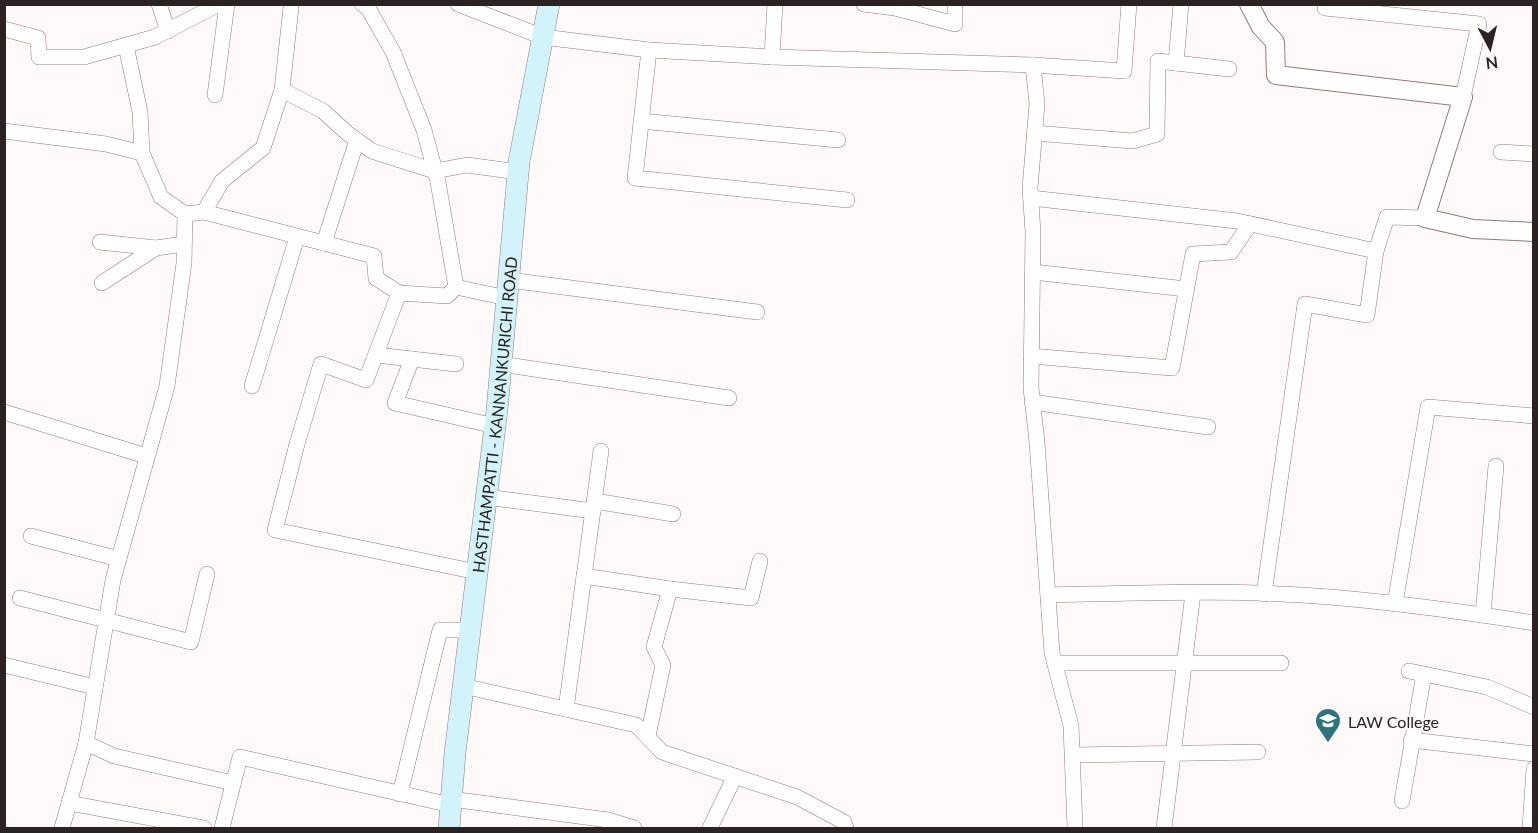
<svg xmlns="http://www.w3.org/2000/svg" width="1538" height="833" viewBox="0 0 1538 833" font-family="Lato,sans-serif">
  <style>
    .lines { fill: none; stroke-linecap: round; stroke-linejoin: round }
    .minor-casing { stroke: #917b78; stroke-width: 16 }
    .tertiary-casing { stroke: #917b78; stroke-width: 20 }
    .secondary-casing { stroke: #917b78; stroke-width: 22 }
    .minor { stroke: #fff; stroke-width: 15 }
    .tertiary { stroke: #fff; stroke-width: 18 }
    .secondary { stroke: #d1f3f9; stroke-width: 21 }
    .labels { text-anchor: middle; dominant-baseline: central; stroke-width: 4.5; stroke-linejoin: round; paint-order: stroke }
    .street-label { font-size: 16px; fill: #2b2221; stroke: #fff9f9 }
    .poi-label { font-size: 16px; fill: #2b2221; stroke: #fff9f9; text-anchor: start }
  </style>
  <rect width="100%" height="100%" fill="#fff9f9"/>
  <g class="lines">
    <defs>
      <g id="minor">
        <path d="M159 4 168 31"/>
        <path d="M362 4 368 8 393 52 424 130 438 182 456 287 507 298"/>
        <path d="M458 4 543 37 649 50 772 57 1033 65 1124 71 1129 4"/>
        <path d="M864 4 895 8 955 24V4"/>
        <path d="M1325 4V8L1479 24 1463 97"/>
        <path d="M4 29 38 38 39 57H84L155 37 219 4"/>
        <path d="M126 46 140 112 142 153"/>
        <path d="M649 50 635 178 847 200"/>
        <path d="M772 57 775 4"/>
        <path d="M1176 63 1181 4"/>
        <path d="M1033 65 1037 104 1030 188 1033 232 1031 388 1037 442 1052 653 1071 726 1075 828"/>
        <path d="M282 90 291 7"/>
        <path d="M215 95 227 4"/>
        <path d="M641 121 838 140"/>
        <path d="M4 131 106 144 142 153 161 197 185 214 184 263 167 386 113 580 86 743 62 828"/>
        <path d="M1034 133 1133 141 1157 134 1158 61 1229 69"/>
        <path d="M1501 152 1534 154"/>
        <path d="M1031 198 1237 221 1376 251 1387 217 1425 218"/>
        <path d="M204 212 374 256 376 278 399 293 447 296 456 287"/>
        <path d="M185 214 204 212 222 181 263 148 282 90 323 111 347 133 372 151 435 171 467 165 518 172"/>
        <path d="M100 242 156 248"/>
        <path d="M324 243 357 140"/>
        <path d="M1033 272 1186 289"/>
        <path d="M509 280 757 312"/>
        <path d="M102 283 156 248 184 244"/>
        <path d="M399 293 366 380 321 364 297 444 275 530 477 572"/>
        <path d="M376 355 456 364"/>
        <path d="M1031 356 1172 368 1193 254 1231 252 1250 224"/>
        <path d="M412 359 395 403 495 426"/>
        <path d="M501 364 729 398"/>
        <path d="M252 386 297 237"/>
        <path d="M1032 402 1208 427"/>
        <path d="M4 412 146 456"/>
        <path d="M486 497 593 511"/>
        <path d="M595 501 673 514"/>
        <path d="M31 536 119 559"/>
        <path d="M584 576 670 589"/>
        <path d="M1264 594 1305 304 1367 315 1376 251"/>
        <path d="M1048 595C1142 593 1237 589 1330 597 1399 603 1466 612 1534 623"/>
        <path d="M20 598 191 642 207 574"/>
        <path d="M1395 604 1428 407 1534 416"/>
        <path d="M1483 615 1496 466"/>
        <path d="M1055 663H1281"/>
        <path d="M4 665 95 687"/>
        <path d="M1409 671 1487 687 1534 707"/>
        <path d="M463 686 636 725 662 752 797 797 844 822 846 828"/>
        <path d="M566 709 601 451"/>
        <path d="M648 736 663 665 654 647 670 589 751 598 760 561"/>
        <path d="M1411 740 1534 754"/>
        <path d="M86 743 114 756 233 783"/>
        <path d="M1073 755 1258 752"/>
        <path d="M400 794 440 630H470"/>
        <path d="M451 799 608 820 634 828"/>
        <path d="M1402 801 1424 674"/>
        <path d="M69 803 204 828"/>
        <path d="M222 828 240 757 451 805"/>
        <path d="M710 828 735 776"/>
        <path d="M1164 828 1193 593"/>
        <path d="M1530 828 1534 769"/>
      </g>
      <path id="tertiary" d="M1249 4 1261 27 1275 42 1276 75 1463 97 1425 218 1473 229 1534 232"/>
      <g id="secondary">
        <path id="s1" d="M449 828 455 753 497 410 519 162 549 4"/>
      </g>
    </defs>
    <use href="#minor" class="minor-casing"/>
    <use href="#tertiary" class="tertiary-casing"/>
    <use href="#secondary" class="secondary-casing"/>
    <use href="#minor" class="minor"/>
    <use href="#tertiary" class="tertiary"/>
    <use href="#secondary" class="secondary"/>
  </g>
  <defs>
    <symbol id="university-pin" viewBox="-11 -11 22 30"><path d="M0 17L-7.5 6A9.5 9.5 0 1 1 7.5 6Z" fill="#2c737f" stroke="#fff9f9"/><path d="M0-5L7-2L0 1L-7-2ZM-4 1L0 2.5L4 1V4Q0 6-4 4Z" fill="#fff"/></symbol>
  </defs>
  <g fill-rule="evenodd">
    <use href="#university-pin" x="1313" y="706" width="30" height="40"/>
  </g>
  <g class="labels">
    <g class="street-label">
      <text stroke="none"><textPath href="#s1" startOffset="416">HASTHAMPATTI - KANNANKURICHI ROAD</textPath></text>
    </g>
    <g class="poi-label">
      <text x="1348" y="721">LAW College</text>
    </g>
  </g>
  <rect width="1538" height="833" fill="none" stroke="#2b2221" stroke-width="12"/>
  <g transform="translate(1490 48) rotate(173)" stroke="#fff9f9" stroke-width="4.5" paint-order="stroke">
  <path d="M0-4.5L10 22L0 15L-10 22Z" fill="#2b2221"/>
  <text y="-9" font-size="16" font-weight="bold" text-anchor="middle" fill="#2b2221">N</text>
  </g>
</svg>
